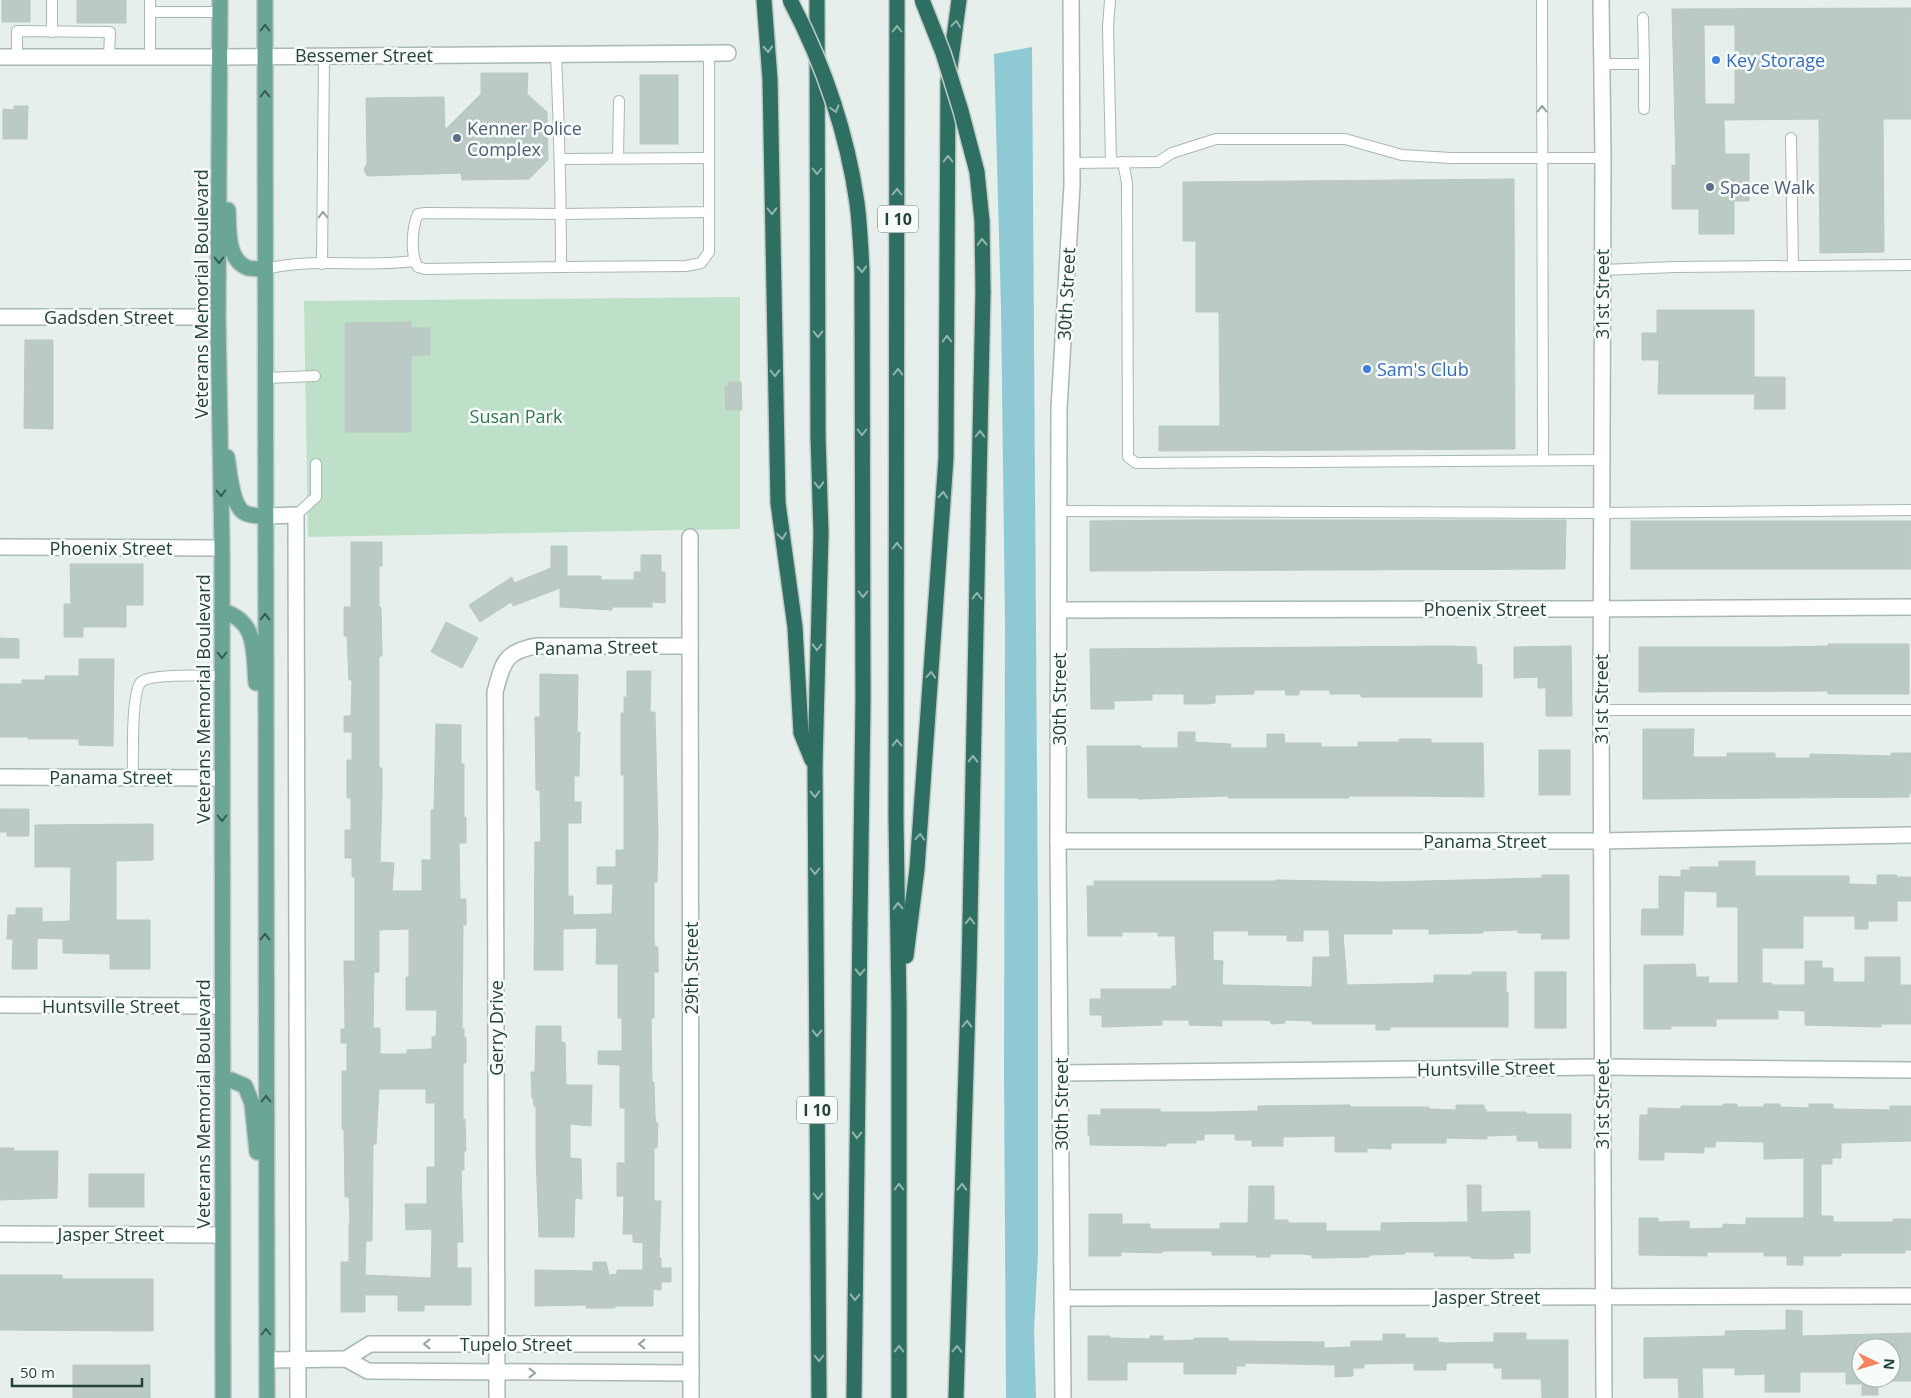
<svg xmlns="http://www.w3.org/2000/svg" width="1911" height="1398" viewBox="0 0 1911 1398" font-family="'Open Sans',sans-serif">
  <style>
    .green { fill: #bfe0c8 }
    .water { fill: #8ec9d4 }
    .building { fill: #bbcac4; stroke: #b8c9c2; fill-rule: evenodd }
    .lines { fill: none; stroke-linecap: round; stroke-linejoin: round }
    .service-casing { stroke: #a8b8b2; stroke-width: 12 }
    .minor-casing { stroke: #a8b8b2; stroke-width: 18 }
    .primary-casing { stroke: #c2cac8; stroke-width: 18 }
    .motorway-casing { stroke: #c2cac8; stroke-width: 18 }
    .service { stroke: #fff; stroke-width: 10 }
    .minor { stroke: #fff; stroke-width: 15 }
    .primary { stroke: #6aa596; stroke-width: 15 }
    .motorway { stroke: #2f6f62; stroke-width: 15 }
    .motorway-bridge-casing { stroke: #c2cac8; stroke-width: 18; stroke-linecap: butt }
    .motorway-bridge { stroke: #2f6f62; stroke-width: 15 }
    .oneway { stroke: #93b5ae }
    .oneway2 { stroke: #365b51 }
    .oneway3 { stroke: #92a09c }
    .shop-dot { fill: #3f7fe0; stroke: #f7fbf9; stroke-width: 2 }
    .service-dot { fill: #5c6f8a; stroke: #f7fbf9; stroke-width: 2 }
    .labels { text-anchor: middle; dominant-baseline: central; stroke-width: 5; stroke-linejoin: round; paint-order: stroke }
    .shield { fill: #f7fbf9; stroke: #637a73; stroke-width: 1 }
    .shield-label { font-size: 16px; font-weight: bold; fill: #24423a }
    .street-label { font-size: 18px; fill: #24423a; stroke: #f7fbf9 }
    .shop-label { font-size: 18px; fill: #366cbe; stroke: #f7fbf9; text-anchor: start }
    .service-label { font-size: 18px; fill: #4e5e75; stroke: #f7fbf9; text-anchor: start }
    .park-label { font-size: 18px; fill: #2d7a4b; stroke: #f7fbf9 }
  </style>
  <rect width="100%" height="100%" fill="#e6efeb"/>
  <path class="green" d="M740 297V529L308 537 304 301Z"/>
  <path class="water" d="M1032 47 1038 922V1254L1034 1330 1036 1398H1006L1004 1072 1005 622 1001 308 994 54Z"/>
  <g class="building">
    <rect x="2" y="0" width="28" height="22"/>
    <rect x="77" y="0" width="49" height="23"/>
    <path d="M1911 8V119H1883L1884 252 1820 253 1819 119 1724 120 1725 154H1749V201H1734V234H1699V209H1672V165L1676 166 1672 9ZM1704 25H1735V104H1705Z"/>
    <path d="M481 73H528L527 94 547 112 548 160 529 179 462 180 461 173 367 176 364 170 367 163 366 98 444 97 445 130 481 94Z"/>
    <rect x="640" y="75" width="38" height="69"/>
    <path d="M14 106H28L27 139H3V109L14 110Z"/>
    <path d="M1514 179 1515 449 1159 451V426H1220L1219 312H1196V241H1183V182Z"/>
    <path d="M1657 310H1754V377H1785V409H1754L1755 394H1658L1659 360H1642V333H1657Z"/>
    <path d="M411 322V328H430V355H411V432H345V323Z"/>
    <path d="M25 340H53V429L24 428Z"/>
    <path d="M728 382H741L742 410H726L725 387H728Z"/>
    <path d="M1189 520H1566L1565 569 1090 571V521Z"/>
    <rect x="1631" y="521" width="280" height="48"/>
    <path d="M351 542H382V566H379V607H381L382 656H379V768H382V793L380 862 394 863 392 891H422V860H431V810H434L436 724 461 725V764H464V817H466V843H459L460 899H466V925H463L462 1029H464V1037H466V1063H463V1119H465L466 1151H464V1170H461L463 1242H457V1268H471V1305H424V1311H398V1295H365V1312H341V1262H349V1224H350L349 1197H345L344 1129H342V1071H347V1043H341V1029H345L344 961H355V877H352V858H345V830H351V798H347V760H352V732H344V716H351L352 680H349L347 636H344V607H351ZM409 929V977H406V1010H437L436 1036 432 1037V1049L407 1050V1054H380V1028H373L374 972H379V930ZM379 1089H426V1103H435V1167H427V1204H405L406 1230 432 1229 431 1278 365 1275 366 1241H372L373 1144H376Z"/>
    <path d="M551 546H567V576H601V580H634V572H641V555H661V572H665V603L652 602V607H612V610L560 607V588L513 606 511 602 480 622 469 605 512 577 514 583 551 568Z"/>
    <path d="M70 564H143V605H126V627H83V637H64V604H71Z"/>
    <path d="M446 622 478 638 462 668 431 652Z"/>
    <path d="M0 638 19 639V658H0Z"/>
    <path d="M1828 644H1909V694H1828V691L1639 692V647H1781L1828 646Z"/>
    <path d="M1449 646 1476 647 1477 664 1482 665V697H1361V694H1330V690H1299V695H1286L1285 690H1254V694L1215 695V703L1208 704H1184V694H1152V700L1114 701V709H1091L1090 649Z"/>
    <path d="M1571 646 1572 716H1546V688H1538V677L1514 678V647Z"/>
    <path d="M79 659H114L113 746 79 745V739H28V737H0V684H22V680H45V676H79Z"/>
    <path d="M627 671H651L650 712H655L658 836 657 882H654V940L655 947H658V972H654V1018H651L652 1082H654L655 1116 656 1123H658L657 1148H654V1201H661L659 1258H661V1268H671V1282H661V1290L653 1289V1306H615V1308H586V1305L535 1306V1270L593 1271V1262H606L609 1275 617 1274V1270H643V1243L633 1242V1234H623L624 1196H617V1163H625V1108H620V1065L598 1064V1051H622V1018H618V964H596L597 928 563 929V970H534L535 842H541L540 790H536L535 717H540V674L578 675 577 732H580L579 776H574V802H581V823H568V896H573V915L612 914 613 884H597V867H616V850H624V775H621V713H624V697H627Z"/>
    <path d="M1643 729H1694L1693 757H1727V753H1775V758H1810V754L1891 756V753H1911V793H1909V797L1643 799Z"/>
    <path d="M1178 732H1195V742L1231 744 1230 748H1267V734H1284L1285 743H1321V747H1358V742H1399V739H1431V743H1483L1484 797 1409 796H1349V798H1228V796L1138 799V798H1088L1087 746H1141V748H1178Z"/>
    <rect x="1539" y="750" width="31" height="45"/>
    <path d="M0 809H29V836H7V832H0Z"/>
    <path d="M153 824V860L116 861V920H150V969H110V954L63 953V939L37 938V969H12L13 939H7L8 915H16V908H42V922L70 921 71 867H35V825Z"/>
    <path d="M1719 861H1755V876H1849V884L1877 885V875H1897V877H1911V901H1897V921H1868V929H1855V916H1803V948H1762V983H1772V985H1805V961H1822V968H1833V982H1865V957H1900V985H1911V1024H1881V1027L1805 1025V1011L1778 1010V1019H1716V1026H1671V1029H1644V965L1695 964 1696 977H1709L1708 983H1738V907H1717V892L1684 891 1683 935H1641L1642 909H1659V876L1681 877V870H1690V867H1719Z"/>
    <path d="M1542 875H1569V939H1541L1542 933H1518V930L1483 931V933L1429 934V929H1392V934H1343L1347 985 1434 983V975H1472V972H1506V992H1508V1027H1390V1030H1376V1024H1312V1021L1285 1020V1023L1271 1024V1021L1261 1020H1222V1026L1189 1025V1020H1162V1025L1102 1027V1015H1090V999H1101V989H1172V986H1177L1175 936H1158V932H1122V936H1088L1087 886H1094V881H1275V880L1385 882 1542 878ZM1303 930H1329L1330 957H1313L1312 987 1222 985 1223 961 1213 960V931H1249L1248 935H1287V941H1303Z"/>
    <rect x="1535" y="972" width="31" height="56"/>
    <path d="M536 1026H561V1042L565 1043 566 1085H592L591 1126 570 1124V1158L581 1159 582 1199 575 1198 574 1237H539L536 1153V1106H534L533 1098H532L531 1072H535Z"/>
    <path d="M1723 1104H1737V1107H1764V1104H1780V1107L1809 1108V1104H1833V1109L1890 1110V1106H1911V1141L1841 1143V1158H1832V1164H1821V1216H1833V1222H1893V1219H1911V1250H1905V1253H1841V1256H1803V1265H1787V1256H1764V1252H1707V1256L1639 1255V1218H1658V1222L1689 1221V1229L1723 1228V1224L1746 1225V1218H1804V1158L1764 1159V1142L1716 1141 1715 1147H1704V1153L1664 1152V1160H1639L1640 1115H1648V1108L1681 1109V1106H1723Z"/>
    <path d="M1350 1105V1107H1429V1109L1456 1110V1105H1484V1109H1486V1112H1526V1114H1571V1148H1539L1538 1141H1517V1135L1487 1136V1139L1446 1138V1143H1391V1149L1367 1148V1152H1335V1136L1283 1137V1146H1252V1140H1235V1134H1204V1140H1196V1143H1167L1166 1146 1090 1145V1135H1088V1115H1101V1109H1160V1112H1212L1258 1111V1106Z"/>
    <path d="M0 1148H14V1151H58L57 1198 0 1200Z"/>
    <rect x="89" y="1174" width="55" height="33"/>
    <path d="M1467 1185H1481V1212L1530 1211V1253H1513L1514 1258 1495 1259 1471 1258V1256H1434V1252H1405V1254L1369 1255V1257L1326 1258H1312V1255L1302 1254H1270V1257H1256V1255H1212V1251H1162V1253L1121 1252V1256H1089V1214H1122V1224H1150V1229H1220V1223H1248L1249 1186H1274V1220H1288V1223H1326V1231H1381V1223L1468 1222Z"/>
    <path d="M0 1275H62V1279H153V1331L0 1330Z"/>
    <path d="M1786 1310 1802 1311V1336L1911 1333V1381H1891V1348H1861V1384H1846V1372H1800V1392H1765V1374L1735 1375V1368H1702L1703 1398H1679L1678 1378H1644V1338L1725 1336V1331L1786 1330Z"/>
    <path d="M1494 1333H1526V1340H1568V1398H1542L1541 1379H1502V1368H1494V1363H1446V1370H1414V1363L1364 1364V1368H1353V1376L1335 1377V1365L1245 1363V1366H1236V1374H1184V1362H1127V1380H1088V1336H1110L1109 1338 1150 1339V1336H1163V1341L1194 1340V1338H1228V1341L1324 1342V1348L1351 1347V1341H1383V1334H1405V1338H1438V1342L1446 1343 1494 1342Z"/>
    <rect x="73" y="1365" width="77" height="33"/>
    <rect x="1862" y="1378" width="16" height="17"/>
  </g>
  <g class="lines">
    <defs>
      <g id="service">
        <path d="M1110 0 1108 27 1111 162"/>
        <path d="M1542 0 1543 460"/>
        <path d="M150 12H219"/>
        <path d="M1643 18 1644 64"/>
        <path d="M52 32V0"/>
        <path d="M556 54C559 125 561 196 561 267L425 269 418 267C410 255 412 227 418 214L425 213 561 214 709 212V53"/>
        <path d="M17 57V31L110 32 109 57"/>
        <path d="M150 57V0"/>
        <path d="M1602 64H1644V109"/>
        <path d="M1791 138 1793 266"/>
        <path d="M618 158 619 101"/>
        <path d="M561 159 709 158"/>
        <path d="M1123 162 1127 183 1128 457 1136 463 1602 460"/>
        <path d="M1072 163 1158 162 1172 153 1216 139H1345L1402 155 1451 158H1603"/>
        <path d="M322 264 324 56"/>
        <path d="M561 267 686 266 701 263 709 252V212"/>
        <path d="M265 269C313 257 364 268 414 261"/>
        <path d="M1602 270 1675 267 1911 265"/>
        <path d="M265 378 315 376"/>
        <path d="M1060 511 1602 513 1911 510"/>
        <path d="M296 515 316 497V464"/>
        <path d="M1601 710H1911"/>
        <path d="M133 777C133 760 131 692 141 682 151 673 207 676 222 676"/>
      </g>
      <g id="minor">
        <path d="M1601 0 1603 158 1601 710 1604 1398"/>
        <path d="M0 57H220L728 53"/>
        <path d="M0 317H218"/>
        <path d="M265 516 296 515 298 1398"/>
        <path d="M690 537 691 1398"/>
        <path d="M0 547 222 548"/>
        <path d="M1060 610 1582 609 1911 607"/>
        <path d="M0 777 222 778"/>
        <path d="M1058 841H1601L1911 835"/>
        <path d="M0 1005 221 1006"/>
        <path d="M1060 1073 1602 1067 1911 1070"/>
        <path d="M0 1234 222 1235"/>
        <path d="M1062 1298 1911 1296"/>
        <path d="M346 1359 370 1344H691"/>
        <path d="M267 1360 346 1359 368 1371 691 1373"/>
        <path d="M497 1398 495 692C503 663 504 652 536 646H690"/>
        <path d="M1063 1398 1058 841 1059 409 1072 185 1071 0"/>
      </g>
      <g id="primary">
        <path d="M220 0 218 317 222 548 223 1398"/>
        <path d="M265 0 267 1398"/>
        <path d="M228 210C229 228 226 260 248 268 253 269 260 269 265 269"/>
        <path d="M227 457C230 472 231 506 245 513 251 516 259 516 265 516"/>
        <path d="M222 611C258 621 253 651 256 683"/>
        <path d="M222 1080H231L245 1086 252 1103 257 1152"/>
      </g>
      <g id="motorway">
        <path d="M764 0 770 79 778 503 795 627 801 733 812 760"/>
        <path d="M817 0 818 436 821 533 815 766 819 1398"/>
        <path d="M897 0 896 819 899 1007V1398"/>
        <path d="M906 956 917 869 946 458 948 82 959 0"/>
        <path d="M854 1398 860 923"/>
        <path d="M956 1398 969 970 983 291"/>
      </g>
    </defs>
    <use href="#service" class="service-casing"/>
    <use href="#minor" class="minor-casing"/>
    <use href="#primary" class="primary-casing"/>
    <use href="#motorway" class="motorway-casing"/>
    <use href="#service" class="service"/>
    <use href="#minor" class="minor"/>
    <use href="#primary" class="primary"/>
    <use href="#motorway" class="motorway"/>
    <defs>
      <g id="motorway-bridge">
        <path d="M790 0C823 63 847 133 857 203 860 226 861 249 862 272L863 701 860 923"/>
        <path d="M922 0 943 53 961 111 977 172 982 221 983 291"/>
      </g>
    </defs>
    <use href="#motorway-bridge" class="motorway-bridge-casing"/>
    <use href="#motorway-bridge" class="motorway-bridge"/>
  </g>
  <defs><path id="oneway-chevron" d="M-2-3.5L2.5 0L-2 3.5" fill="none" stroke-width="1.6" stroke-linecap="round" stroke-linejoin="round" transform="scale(1.25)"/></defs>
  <g class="oneway">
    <use href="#oneway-chevron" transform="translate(956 24) rotate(-82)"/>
    <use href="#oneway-chevron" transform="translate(897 29) rotate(-90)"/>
    <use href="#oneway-chevron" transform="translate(768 49) rotate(87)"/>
    <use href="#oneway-chevron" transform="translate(835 109) rotate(74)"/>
    <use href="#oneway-chevron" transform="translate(948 159) rotate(-90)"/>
    <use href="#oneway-chevron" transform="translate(817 171) rotate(90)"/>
    <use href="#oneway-chevron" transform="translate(897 192) rotate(-90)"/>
    <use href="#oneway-chevron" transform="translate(772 211) rotate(89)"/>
    <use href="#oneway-chevron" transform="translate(982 242) rotate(-91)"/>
    <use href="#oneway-chevron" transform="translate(862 269) rotate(87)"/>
    <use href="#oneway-chevron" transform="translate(818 334) rotate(90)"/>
    <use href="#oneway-chevron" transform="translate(947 339) rotate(-90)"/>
    <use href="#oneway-chevron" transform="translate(898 372) rotate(-90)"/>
    <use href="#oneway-chevron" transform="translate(775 373) rotate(89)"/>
    <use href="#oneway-chevron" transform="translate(862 432) rotate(90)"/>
    <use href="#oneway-chevron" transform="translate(980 434) rotate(-89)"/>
    <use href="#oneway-chevron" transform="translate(819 485) rotate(88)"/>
    <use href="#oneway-chevron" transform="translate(943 495) rotate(-86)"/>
    <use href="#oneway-chevron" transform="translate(782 536) rotate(82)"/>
    <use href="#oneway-chevron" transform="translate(897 546) rotate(-90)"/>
    <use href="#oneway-chevron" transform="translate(863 594) rotate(90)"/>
    <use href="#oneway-chevron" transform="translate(977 596) rotate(-89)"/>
    <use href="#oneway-chevron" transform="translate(817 647) rotate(91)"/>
    <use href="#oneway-chevron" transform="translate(931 675) rotate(-86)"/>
    <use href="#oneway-chevron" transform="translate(897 743) rotate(-90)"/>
    <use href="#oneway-chevron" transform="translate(973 759) rotate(-89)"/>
    <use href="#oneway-chevron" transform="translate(815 794) rotate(89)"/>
    <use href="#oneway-chevron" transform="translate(920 837) rotate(-86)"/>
    <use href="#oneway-chevron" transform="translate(815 871) rotate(90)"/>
    <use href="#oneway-chevron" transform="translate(898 906) rotate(-91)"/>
    <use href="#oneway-chevron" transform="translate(970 921) rotate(-88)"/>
    <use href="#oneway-chevron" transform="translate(860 972) rotate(91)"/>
    <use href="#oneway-chevron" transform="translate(967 1024) rotate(-88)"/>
    <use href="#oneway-chevron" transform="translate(817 1033) rotate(90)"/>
    <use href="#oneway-chevron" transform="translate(857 1135) rotate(91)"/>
    <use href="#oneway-chevron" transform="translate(899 1187) rotate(-90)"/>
    <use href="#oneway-chevron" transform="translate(962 1187) rotate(-88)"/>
    <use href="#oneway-chevron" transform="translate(818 1196) rotate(90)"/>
    <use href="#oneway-chevron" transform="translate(855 1297) rotate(91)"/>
    <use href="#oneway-chevron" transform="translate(899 1349) rotate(-90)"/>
    <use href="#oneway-chevron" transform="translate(957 1349) rotate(-88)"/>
    <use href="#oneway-chevron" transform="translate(819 1358) rotate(90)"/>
  </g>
  <g class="oneway2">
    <use href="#oneway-chevron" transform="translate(265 28) rotate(-90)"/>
    <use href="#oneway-chevron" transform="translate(265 94) rotate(-90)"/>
    <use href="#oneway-chevron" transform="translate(219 260) rotate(90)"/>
    <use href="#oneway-chevron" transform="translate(221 493) rotate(89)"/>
    <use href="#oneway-chevron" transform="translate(265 617) rotate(-90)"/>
    <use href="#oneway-chevron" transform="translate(222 655) rotate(90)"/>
    <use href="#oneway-chevron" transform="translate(222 818) rotate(90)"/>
    <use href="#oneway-chevron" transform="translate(265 937) rotate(-90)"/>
    <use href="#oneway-chevron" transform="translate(266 1099) rotate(-90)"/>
    <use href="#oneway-chevron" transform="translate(266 1332) rotate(-90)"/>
  </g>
  <g class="oneway3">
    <use href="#oneway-chevron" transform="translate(1542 109) rotate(-90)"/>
    <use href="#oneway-chevron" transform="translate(323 215) rotate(-90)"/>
    <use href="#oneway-chevron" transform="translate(427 1344) rotate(179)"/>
    <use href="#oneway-chevron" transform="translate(642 1344) rotate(-180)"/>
    <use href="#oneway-chevron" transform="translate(532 1373)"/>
  </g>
  <g class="shop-dot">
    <circle cx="1716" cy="60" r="5"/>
    <circle cx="1367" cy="369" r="5"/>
  </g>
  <g class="service-dot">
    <circle cx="457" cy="138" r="5"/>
    <circle cx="1710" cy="187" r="5"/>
  </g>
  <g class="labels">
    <g class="shield">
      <rect x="878" y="205.5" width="40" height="27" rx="4"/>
      <rect x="797" y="1096.5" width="40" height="27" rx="4"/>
    </g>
    <g class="shield-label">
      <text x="898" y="219">I 10</text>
      <text x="817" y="1110">I 10</text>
    </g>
    <g class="street-label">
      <text x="364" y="55">Bessemer Street</text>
      <text transform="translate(201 294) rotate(-90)">Veterans Memorial Boulevard</text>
      <text transform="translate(1066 294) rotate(-87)">30th Street</text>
      <text transform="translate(1602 294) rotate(-90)">31st Street</text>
      <text x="109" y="317">Gadsden Street</text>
      <text x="111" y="548">Phoenix Street</text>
      <text x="1485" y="609">Phoenix Street</text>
      <text transform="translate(596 647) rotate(-1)">Panama Street</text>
      <text transform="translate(203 699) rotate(-90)">Veterans Memorial Boulevard</text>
      <text transform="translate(1059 699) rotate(-90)">30th Street</text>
      <text transform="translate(1601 699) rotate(-90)">31st Street</text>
      <text x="111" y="777">Panama Street</text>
      <text x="1485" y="841">Panama Street</text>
      <text transform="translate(691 968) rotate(-90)">29th Street</text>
      <text x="111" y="1006">Huntsville Street</text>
      <text transform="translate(496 1028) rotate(-90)">Gerry Drive</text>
      <text transform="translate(1486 1068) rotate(-1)">Huntsville Street</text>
      <text transform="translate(203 1104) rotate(-90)">Veterans Memorial Boulevard</text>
      <text transform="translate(1061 1104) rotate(-90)">30th Street</text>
      <text transform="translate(1602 1104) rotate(-90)">31st Street</text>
      <text x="111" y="1234">Jasper Street</text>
      <text x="1487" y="1297">Jasper Street</text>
      <text x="516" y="1344">Tupelo Street</text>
    </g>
    <g class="shop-label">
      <text x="1726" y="60">Key Storage</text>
      <text x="1377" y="369">Sam's Club</text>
    </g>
    <g class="service-label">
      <text x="467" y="128">Kenner Police<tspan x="467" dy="21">Complex</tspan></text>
      <text x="1720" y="187">Space Walk</text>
    </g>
    <g class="park-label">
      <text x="516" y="416">Susan Park</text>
    </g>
  </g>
  <g transform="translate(1876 1363) rotate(95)"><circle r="24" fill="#f7fbf9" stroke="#a3b1ad"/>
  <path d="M0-4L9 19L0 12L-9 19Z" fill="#f4845f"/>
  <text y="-8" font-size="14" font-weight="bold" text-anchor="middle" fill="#24423a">N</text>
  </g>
  <path d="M12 1378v8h130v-8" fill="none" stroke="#24423a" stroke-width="2.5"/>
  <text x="20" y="1378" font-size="15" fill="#24423a" stroke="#f7fbf9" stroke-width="4" paint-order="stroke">50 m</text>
</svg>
